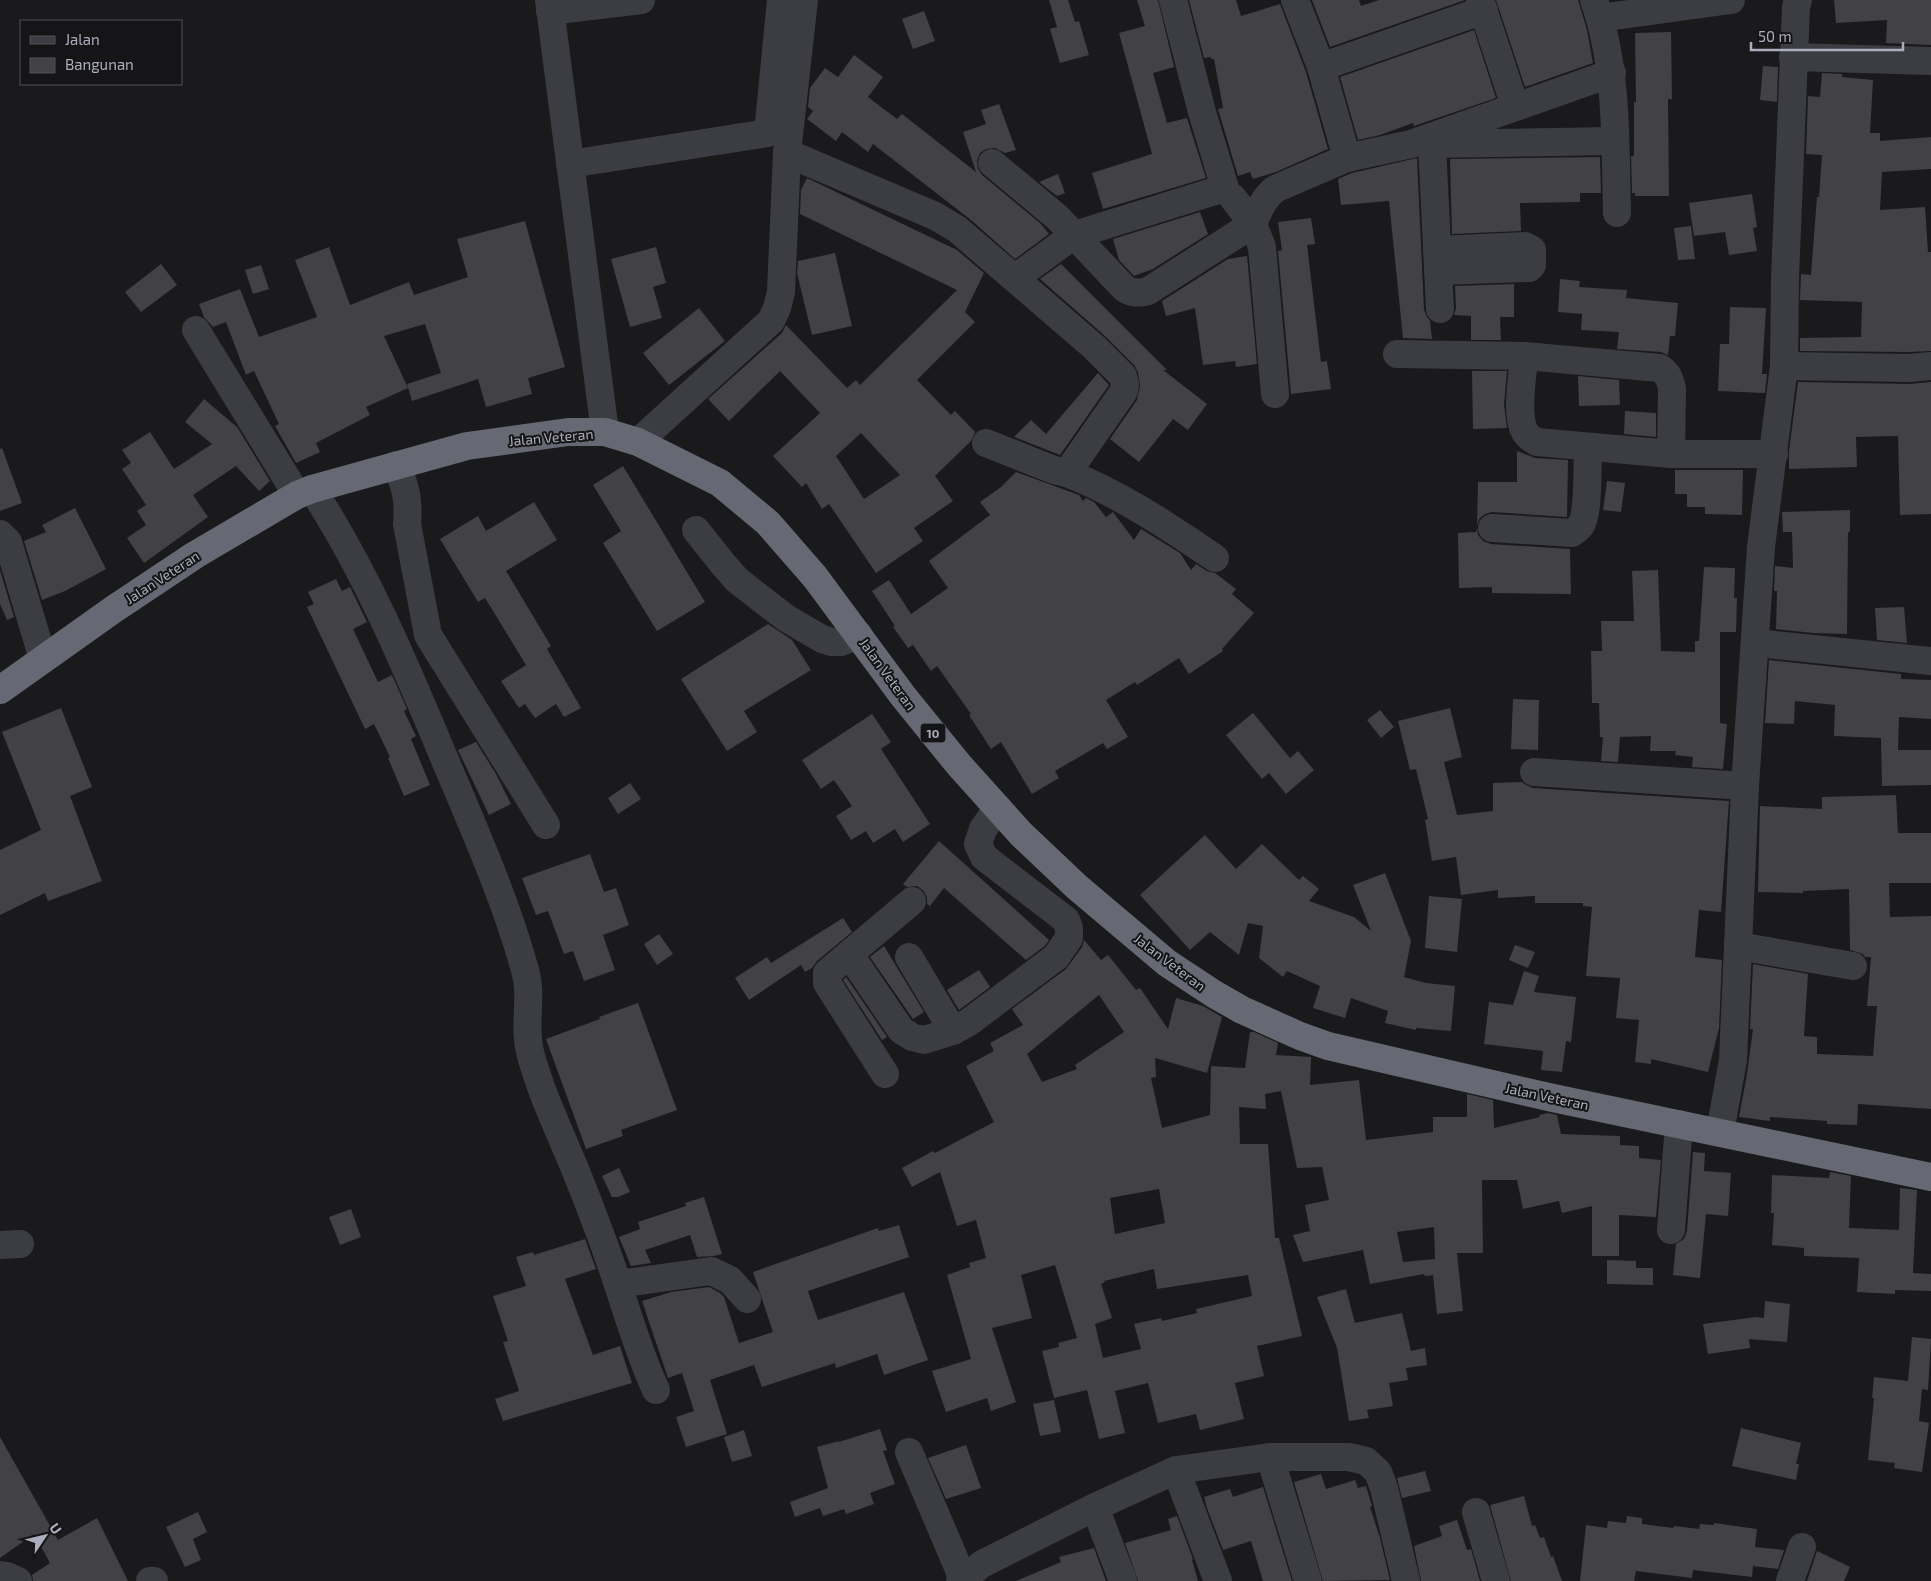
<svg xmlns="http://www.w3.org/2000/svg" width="1931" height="1581" viewBox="0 0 1931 1581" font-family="'Exo 2',sans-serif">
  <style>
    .building { fill: #414146; fill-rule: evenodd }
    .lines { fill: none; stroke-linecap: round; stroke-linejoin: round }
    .minor { stroke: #3c3c43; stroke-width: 28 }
    .highway { stroke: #666873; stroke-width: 28 }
    .labels { text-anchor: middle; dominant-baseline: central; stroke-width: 4; stroke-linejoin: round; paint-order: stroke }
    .shield { fill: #151417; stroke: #7e808a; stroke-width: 1 }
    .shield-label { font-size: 12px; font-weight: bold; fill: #abaebc }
    .street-label { font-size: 14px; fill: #abaebc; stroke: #151417 }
  </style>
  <rect width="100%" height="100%" fill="#1a191c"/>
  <g class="building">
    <path d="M1049 0H1068L1075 22 1079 21 1089 55 1060 63 1050 29 1057 27Z"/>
    <path d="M1137 0H1158L1174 67 1153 73 1167 123 1187 118 1206 178 1103 209 1092 173 1152 154 1119 33 1145 26Z"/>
    <path d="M1189 0H1236L1241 16 1280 4 1306 72 1328 149 1276 172 1253 179 1250 172 1238 176 1218 109 1223 108 1214 59H1211V57L1204 58Z"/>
    <path d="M1312 0H1359L1361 6 1379 0H1465L1330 47Z"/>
    <path d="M1496 0H1578L1587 30 1593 63 1525 87Z"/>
    <path d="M1834 0H1931V45L1886 43 1887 20 1836 23Z"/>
    <path d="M924 11 935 41 913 49 902 19Z"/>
    <path d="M1474 30 1496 98 1414 126 1413 123 1380 135 1358 140 1340 77Z"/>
    <path d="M1671 32 1672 99H1668L1669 196H1635V193H1632L1631 156H1634V102H1636L1635 33Z"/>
    <path d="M854 55 883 77 868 97 897 119 902 114 976 172 963 132 986 124 981 110 999 104 1016 150 1005 153 995 148 986 149 980 153 977 160 978 169 982 175 1040 223 1049 234 1015 259 971 220 873 144 868 152 842 132 836 141 807 119 813 111 808 107 810 88 825 68 838 77Z"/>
    <path d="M1763 66 1778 67 1777 102 1760 100Z"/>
    <path d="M1822 73 1842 74V77L1873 80 1870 133H1880V141L1931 137V169L1882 172 1880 210 1925 207 1928 252H1931V351L1908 352 1800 351V338L1861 337 1862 302 1800 300 1801 274 1811 275 1817 197H1819L1822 155 1806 154 1808 96 1820 97Z"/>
    <path d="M1600 157 1601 193H1580V202L1520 203 1521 231 1452 234 1450 159Z"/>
    <path d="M1417 158 1424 310 1427 317 1430 321 1432 339 1403 338 1389 201 1341 205 1338 179 1352 173Z"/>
    <path d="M1058 174 1065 193 1057 196 1039 182Z"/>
    <path d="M807 178 957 250 984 273 965 312 975 322 917 380 951 415 955 411 975 432 971 441 935 476 953 501 914 528 923 541 876 573 829 504 822 509 806 483 802 487 773 456 820 413 780 371 729 421 708 399 782 333 786 325 847 388 856 380 860 385 957 290 800 214 801 190ZM861 433 900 475 864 499 836 456Z"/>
    <path d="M1752 194 1757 227 1753 228 1757 251 1729 255 1725 232 1694 236 1689 203Z"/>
    <path d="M1200 212 1208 234 1153 269 1134 276 1119 260 1113 239Z"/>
    <path d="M1311 218 1315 244 1307 245 1321 362 1327 361 1331 389 1291 394 1278 251 1282 250 1278 222Z"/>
    <path d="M525 221 565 367 528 378 532 394 486 407 478 379 412 401 407 384 441 373 425 324 384 336 408 388 366 407 370 415 316 443 320 452 296 463 275 426 279 424 254 371 246 375 226 322 213 327 204 317 199 304 240 289 259 337 317 317 295 260 329 247 350 305 409 282 414 295 468 277 457 239Z"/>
    <path d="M1691 226 1695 259 1678 260 1674 228Z"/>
    <path d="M656 247 666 283 653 287 662 318 630 327 611 259Z"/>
    <path d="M835 253 852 326 812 335 797 273 798 261Z"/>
    <path d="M1247 256 1257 364 1236 367 1235 361 1203 365 1195 308 1166 316 1162 301 1228 259Z"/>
    <path d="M161 264 177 285 141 312 125 292Z"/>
    <path d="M1061 264 1167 370H1163L1207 404 1188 430 1173 419 1139 462 1110 439 1137 400 1140 386 1138 372 1134 365 1105 336 1040 279Z"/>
    <path d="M261 265 269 289 253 294 245 270Z"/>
    <path d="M1560 279 1580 281 1579 287 1627 290 1626 298 1678 303 1675 336H1670L1668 355 1661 352 1617 349 1619 332 1581 330 1582 314 1558 312Z"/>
    <path d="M1514 284V317H1500L1501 340H1471V316L1454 315 1456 308 1455 286Z"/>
    <path d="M1730 307 1766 308 1762 374H1767L1765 393 1718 391 1720 344H1729Z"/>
    <path d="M699 308 725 341 669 385 643 353Z"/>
    <path d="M1472 371H1507L1504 405 1507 428 1473 429Z"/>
    <path d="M1098 373 1109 385 1060 455 1014 437 1031 420 1046 434Z"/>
    <path d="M1578 376 1619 380 1620 405 1579 406Z"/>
    <path d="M1798 382 1909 384 1931 382V514L1900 515 1898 436 1856 437 1857 467 1789 469V451Z"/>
    <path d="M204 399 237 427 270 481 259 491 236 466 193 495 208 517 144 563 127 538 146 525 137 511 146 505 122 469 131 463 122 450 150 432 174 469 177 467 212 444 185 422Z"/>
    <path d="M1625 411 1656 413V437L1624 434Z"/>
    <path d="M2 448 22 503 0 511V449Z"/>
    <path d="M1517 451 1535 458 1568 460 1567 517 1492 512 1485 514 1479 519 1477 526 1478 482H1517Z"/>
    <path d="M623 466 705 602 657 631 603 543 621 531 593 485Z"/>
    <path d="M1675 470H1743L1742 515 1705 514V507H1687V494H1675Z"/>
    <path d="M1016 472 1079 495 1083 501 1086 498 1094 502 1106 517 1113 512 1134 540 1141 529 1180 553 1191 570 1196 564 1207 571 1215 573 1236 589 1232 594 1254 613 1222 649 1223 651 1189 674 1179 658 1137 685 1135 682 1106 700 1128 737 1107 749 1103 743 1055 771 1059 778 1032 794 1001 742 991 749 969 715 971 714 937 666 931 671 913 645 908 648 893 627 895 626 872 591 889 580 911 614 948 588 929 561 990 515 980 502 1001 487Z"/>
    <path d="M1607 481 1625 483 1621 512 1603 510Z"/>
    <path d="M534 502 557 540 506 571 551 646 547 649 581 708 564 717 556 704 535 718 525 704 519 708 501 681 526 665 485 598 478 602 440 539 478 516 486 531Z"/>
    <path d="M75 508 106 569 65 591 42 600 24 541 46 532 42 525Z"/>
    <path d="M1850 510V532H1848L1847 634 1813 633 1776 629 1777 591H1774L1775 566 1793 568 1792 532H1783L1782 512Z"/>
    <path d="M1477 528 1478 535 1483 541 1491 544 1570 549 1571 594 1492 593V587L1459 588 1458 533 1476 532Z"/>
    <path d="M1704 567 1735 568 1734 598H1737L1736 632H1720V723L1727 724 1723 769 1692 767 1693 757 1675 755 1676 751H1650L1651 736 1620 737 1618 762 1601 761 1603 737H1600L1599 703H1592L1591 651H1602L1601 621H1634L1632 571 1658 570 1661 651 1695 652V641H1699Z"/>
    <path d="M0 570 14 617 7 620 0 604Z"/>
    <path d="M336 579 342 591 350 587 367 622 353 629 378 682 392 675 407 709 404 711 416 736 411 739 430 785 404 796 388 758 390 757 374 724 365 729 307 607 314 604 308 592Z"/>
    <path d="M1904 607 1907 643 1877 640 1875 608Z"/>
    <path d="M768 624 792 640 811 670 744 711 757 732 727 751 681 679Z"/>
    <path d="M1769 660 1901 674V679L1931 680V719L1899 717 1898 750H1931V785L1882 786 1881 738 1834 736 1835 705 1795 701 1794 724 1765 723Z"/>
    <path d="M1513 699 1539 700 1538 750 1511 749Z"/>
    <path d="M61 708 92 787 70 796 102 881 48 901 45 893 0 915V850L41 830 2 732Z"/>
    <path d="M1450 708 1462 757 1444 762 1457 815 1493 811V783L1522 782 1526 785 1533 788 1729 801 1721 912 1699 910 1695 957 1722 960 1719 1028 1708 1072 1651 1059V1064L1635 1062 1639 1020 1616 1018 1620 978 1586 976 1592 907 1583 906V903H1535V896L1498 898V890L1461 895 1456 857 1432 861 1425 820 1428 819 1416 769 1410 770 1398 721Z"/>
    <path d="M1380 710 1394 727 1381 738 1367 720Z"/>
    <path d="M1253 713 1290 758 1298 751 1314 770 1286 794 1269 773 1262 779 1226 735Z"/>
    <path d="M872 714 891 742 881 749 930 824 903 842 895 829 873 843 866 831 851 840 836 816 852 806 834 780 821 789 802 760Z"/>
    <path d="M476 742 496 774 511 804 489 815 458 750Z"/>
    <path d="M630 783 641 799 618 814 608 798Z"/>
    <path d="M1896 795 1898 833H1931V883H1889L1890 917 1931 916V1109L1858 1104 1857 1125 1827 1124V1121L1770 1117V1121L1739 1117 1747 1074 1753 1029H1750L1753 964 1808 974 1804 1036 1817 1037V1054L1873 1056 1877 1006H1867L1871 957H1865L1863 954 1850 950 1849 889 1803 891V893L1758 892 1760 806 1822 809V797Z"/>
    <path d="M1205 835 1236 869 1262 844 1299 880 1303 876 1319 889 1309 901 1354 917 1371 931 1353 885 1385 873 1411 941 1404 977 1426 983 1455 986 1451 1031 1416 1028V1030L1385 1023 1388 1011 1351 998 1345 1018 1313 1008 1320 986 1287 971 1283 977 1259 958 1263 926 1248 923 1239 955 1210 932 1190 950 1140 895Z"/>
    <path d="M939 841 1049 940 1045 946 1026 960 944 888 930 906 927 904V898L924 891 917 886 907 887 903 884Z"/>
    <path d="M590 854 604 892 616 888 629 925 603 935 615 970 584 981 573 951 564 954 548 911 536 915 522 878Z"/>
    <path d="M1429 896 1462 899 1457 952 1425 948Z"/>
    <path d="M843 918 852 932 817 961 812 968 805 972 801 965 749 1000 735 978 767 957 771 963Z"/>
    <path d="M659 934 673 954 657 965 644 944Z"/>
    <path d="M1084 940 1101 960 1108 955 1136 990 1140 988 1168 1029 1176 998 1203 1006 1222 1017 1207 1073 1155 1058 1156 1077 1151 1078 1162 1128 1210 1115 1211 1066 1245 1068 1250 1032H1254L1278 1043 1276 1055 1311 1057 1310 1085 1359 1080 1366 1140 1433 1132V1117H1467V1094L1493 1100 1494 1128 1540 1117 1539 1115 1548 1113 1557 1115 1561 1134 1620 1136V1145L1639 1146V1158L1661 1160 1656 1217 1619 1215V1256H1592V1206L1562 1213 1559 1201 1523 1209 1517 1180H1482L1483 1253H1457L1463 1311 1437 1314 1433 1275 1425 1276 1424 1274 1370 1284 1363 1250 1303 1262 1293 1235 1310 1231 1305 1205 1329 1200 1322 1167 1297 1168 1281 1091 1265 1094 1266 1109 1239 1107 1240 1144H1268L1275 1238H1279L1302 1336 1257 1346 1264 1376 1235 1383 1244 1419 1200 1430 1196 1414 1158 1423 1148 1383 1115 1391 1125 1433 1099 1439 1087 1390 1054 1398 1042 1351 1059 1347 1058 1343 1077 1338 1055 1265 1021 1275 1032 1318 992 1328 1016 1402 991 1411 987 1398 946 1412 932 1371 971 1359 947 1275 970 1267 969 1263 986 1258 976 1220 957 1226 940 1172 912 1187 902 1168 933 1151 935 1153 994 1122 966 1066 994 1051 990 1043 1023 1025 1012 1009 1066 969 1082 947ZM1099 995 1124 1032 1075 1065 1077 1069 1042 1082 1027 1054ZM1159 1189 1165 1223 1115 1234 1110 1198ZM1434 1227 1435 1259 1403 1262 1397 1232ZM1154 1269 1157 1289 1248 1275 1252 1296 1196 1309 1197 1313 1162 1321 1161 1318 1134 1324 1141 1349 1103 1358 1095 1324 1112 1318 1101 1284 1105 1282 1104 1281Z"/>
    <path d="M1515 945 1535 952 1528 968 1509 960Z"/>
    <path d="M884 946 924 1012 913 1019 870 957Z"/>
    <path d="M979 970 990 987 959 1010 947 990Z"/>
    <path d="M1524 971 1539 976 1534 992 1576 997 1571 1042 1566 1041 1562 1072 1541 1070 1543 1051 1484 1044 1489 1002 1513 1005Z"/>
    <path d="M846 977 887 1037 882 1040 843 980Z"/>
    <path d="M638 1003 677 1110 621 1130 623 1136 586 1149 546 1039 600 1019 599 1017Z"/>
    <path d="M1693 1152 1705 1153 1704 1171 1731 1173 1728 1216 1706 1214 1700 1278 1673 1275 1676 1244 1684 1239 1687 1231Z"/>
    <path d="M619 1168 630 1192 618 1197H612L602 1176Z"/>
    <path d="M1830 1172 1851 1176 1849 1228 1899 1230 1900 1188 1917 1190 1913 1273 1931 1274V1291L1895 1290V1294L1857 1292 1859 1258 1804 1256V1248L1772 1245 1774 1213H1771L1772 1175 1829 1178Z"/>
    <path d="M704 1197 722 1254 714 1256 697 1257 690 1235 645 1250 651 1263 631 1266 619 1237 640 1229 638 1222 686 1206 685 1203Z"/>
    <path d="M351 1209 361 1237 340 1245 329 1217Z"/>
    <path d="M899 1225 909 1257 808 1291 818 1320 904 1292 928 1360 884 1375 877 1354 836 1368 835 1363 762 1387 754 1365 710 1380 727 1434 686 1447 676 1417 694 1411 682 1373 668 1378 642 1301 671 1292 709 1287 720 1293 724 1297 739 1343 773 1332 753 1272 878 1228 879 1231Z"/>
    <path d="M585 1239 596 1269 565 1279 593 1355 620 1346 632 1383 503 1421 495 1399 519 1391 503 1342 508 1341 493 1296 526 1286 516 1257 533 1252 534 1255Z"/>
    <path d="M1607 1260 1636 1261V1268H1653V1285L1607 1284Z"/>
    <path d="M1346 1289 1355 1323 1402 1313 1411 1351 1425 1348 1427 1365 1406 1368 1408 1380 1389 1383 1393 1406 1367 1410 1369 1418 1349 1421 1337 1348 1317 1297Z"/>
    <path d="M1765 1301 1790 1304 1787 1342 1749 1339 1750 1348 1708 1354 1703 1324 1756 1317 1764 1318Z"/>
    <path d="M1912 1337 1931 1339 1928 1390 1922 1389 1919 1421 1929 1423 1922 1472 1894 1468 1895 1463 1868 1460 1874 1398H1872L1874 1377 1908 1381Z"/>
    <path d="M1054 1400 1061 1432 1040 1436 1033 1404Z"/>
    <path d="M1741 1428 1801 1443 1796 1464H1799L1796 1480 1732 1466Z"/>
    <path d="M880 1429 887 1450 883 1451 895 1484 870 1493 874 1504 846 1514 844 1509 823 1516 820 1508 795 1517 790 1502 828 1488 817 1447 839 1441V1442Z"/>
    <path d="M744 1430 752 1456 732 1462 724 1437Z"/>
    <path d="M0 1437 58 1540 97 1518 128 1581H33L32 1575 50 1563 34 1534 0 1558Z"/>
    <path d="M966 1445 981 1488 946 1499 928 1458Z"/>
    <path d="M1425 1471 1431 1491 1402 1498 1397 1478Z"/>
    <path d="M1321 1474 1326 1489 1355 1480 1358 1488 1366 1486 1372 1506 1370 1507 1380 1538 1390 1580 1323 1581 1294 1482Z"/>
    <path d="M1263 1487 1292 1581H1263L1251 1541 1223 1550 1207 1508 1204 1497 1230 1489 1233 1497Z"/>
    <path d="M1524 1496 1532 1526 1535 1525 1540 1538 1544 1537 1551 1557 1553 1556 1562 1581H1511L1490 1505Z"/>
    <path d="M198 1512 207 1532 193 1539 201 1560 185 1567 166 1527Z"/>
    <path d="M1177 1516 1193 1559 1192 1560 1198 1581H1138L1125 1543 1171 1530 1168 1519Z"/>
    <path d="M1627 1516 1642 1518V1524L1673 1528 1674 1526 1699 1529 1700 1524 1714 1525V1523L1757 1529 1755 1547 1784 1550 1778 1569 1753 1566 1752 1577 1693 1570 1692 1578 1636 1571 1634 1581H1580L1586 1525 1607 1528 1608 1521 1626 1523Z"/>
    <path d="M1457 1520 1467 1550 1471 1549 1480 1581H1421L1414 1546 1442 1536 1439 1526Z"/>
    <path d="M1094 1548 1106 1581H1016L1061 1562 1059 1557Z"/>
    <path d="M1817 1551 1850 1567 1844 1581H1807Z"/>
  </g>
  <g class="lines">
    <g class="minor">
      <path d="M549 0 605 432"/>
      <path d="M1295 0 1321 67 1347 158"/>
      <path d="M1480 0 1515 106"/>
      <path d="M1594 0C1618 68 1615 142 1617 213"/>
      <path d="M550 11 641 0"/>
      <path d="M1600 18 1731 0"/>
      <path d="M1793 57 1931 61"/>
      <path d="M1321 67 1484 10"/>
      <path d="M1429 144 1615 141"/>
      <path d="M1432 144 1440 309"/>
      <path d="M787 153 935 216 957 229 1094 347 1123 376 1125 384 1124 391 1067 473C1120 494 1168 526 1215 558"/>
      <path d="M992 163 1057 217 1124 288C1132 294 1139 293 1148 291L1253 224C1259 210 1263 199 1275 189L1347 158 1411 144 1612 73"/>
      <path d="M570 164 768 133 781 0"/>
      <path d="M1233 198 1253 224 1262 247 1275 394"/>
      <path d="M1437 250 1525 246 1532 250V265L1529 268 1438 271"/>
      <path d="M1015 278 1074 235 1225 188 1202 112 1173 0"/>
      <path d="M196 330 297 495"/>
      <path d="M1397 354 1524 356"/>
      <path d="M1784 366 1909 368 1931 366"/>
      <path d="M638 442 771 321 777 308 781 292 787 153 804 0"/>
      <path d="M986 443 1054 470 1067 473"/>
      <path d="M1671 454 1672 389C1670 379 1668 374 1660 368L1524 356C1523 376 1515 415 1525 432 1528 437 1531 439 1537 442L1671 454H1774"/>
      <path d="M396 465C406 487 409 500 407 524L428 635 546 825"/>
      <path d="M312 489C367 573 406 667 445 760 474 829 505 898 525 970 533 997 523 1025 530 1052 542 1098 564 1140 581 1184 594 1217 607 1251 618 1285 630 1321 640 1356 656 1390"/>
      <path d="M1492 528 1572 533C1575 531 1579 528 1581 525 1589 512 1587 465 1588 448"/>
      <path d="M696 530 723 564 737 580 786 618 822 639 832 642H841L859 635"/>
      <path d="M0 534 8 542 43 659"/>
      <path d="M1756 643 1931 661"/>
      <path d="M1534 772 1745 786"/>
      <path d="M1738 946 1853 966"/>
      <path d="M850 955 901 1030 912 1037 924 1040 953 1031 969 1022 1056 957 1069 938V928L1066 920 984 857 978 844 983 829 998 808"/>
      <path d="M909 957 953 1031"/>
      <path d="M885 1074 827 983V973L912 901"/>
      <path d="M1720 1132 1733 1060 1745 786 1761 547 1784 366 1785 278 1796 7 1798 0"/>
      <path d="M1671 1230 1679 1124"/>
      <path d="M0 1245 20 1244"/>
      <path d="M618 1284 711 1271 730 1280 747 1299"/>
      <path d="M909 1452 963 1579"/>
      <path d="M1270 1457 1308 1581"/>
      <path d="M1176 1470 1218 1581"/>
      <path d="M1095 1507 1123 1581"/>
      <path d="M1476 1512 1496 1581"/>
      <path d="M0 1575 7 1576 18 1581"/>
      <path d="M150 1581H154"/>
      <path d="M960 1581 982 1564 1095 1507 1176 1470 1270 1457H1349L1366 1461 1378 1472 1384 1488 1406 1581"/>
      <path d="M1790 1581 1802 1547"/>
    </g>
    <path class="highway" d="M0 690 114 609 195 555 297 495 312 489 467 446 568 432H605L638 442 720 483 768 523 815 577 903 696 959 765 1021 834 1077 887 1167 963 1214 994 1242 1010 1300 1036 1328 1046 1553 1098 1931 1177"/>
  </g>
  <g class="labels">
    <rect class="shield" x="920.5" y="723.5" width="25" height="19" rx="4"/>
    <g class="shield-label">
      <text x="933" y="733">10</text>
    </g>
    <g class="street-label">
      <text transform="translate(551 437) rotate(-5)">Jalan Veteran</text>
      <text transform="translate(162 577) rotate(-33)">Jalan Veteran</text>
      <text transform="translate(888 674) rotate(54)">Jalan Veteran</text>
      <text transform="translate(1170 962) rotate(37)">Jalan Veteran</text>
      <text transform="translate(1547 1096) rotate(12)">Jalan Veteran</text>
    </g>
  </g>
  <rect x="20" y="20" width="162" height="65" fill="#151417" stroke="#515259"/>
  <rect x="30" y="36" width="25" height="8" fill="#3c3c43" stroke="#515259"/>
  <text x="65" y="45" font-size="15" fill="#abaebc">Jalan</text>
  <rect x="30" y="58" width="25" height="15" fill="#414146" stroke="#515259"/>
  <text x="65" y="70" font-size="15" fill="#abaebc">Bangunan</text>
  <g transform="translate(45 1536) rotate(55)" stroke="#151417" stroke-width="4" paint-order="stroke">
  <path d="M0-4L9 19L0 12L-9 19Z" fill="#abaebc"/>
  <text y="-8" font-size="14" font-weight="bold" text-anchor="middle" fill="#abaebc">U</text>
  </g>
  <path d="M1751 42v8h152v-8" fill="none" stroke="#abaebc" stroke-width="2.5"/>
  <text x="1758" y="42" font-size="15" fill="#abaebc" stroke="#151417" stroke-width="4" paint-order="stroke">50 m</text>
</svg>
